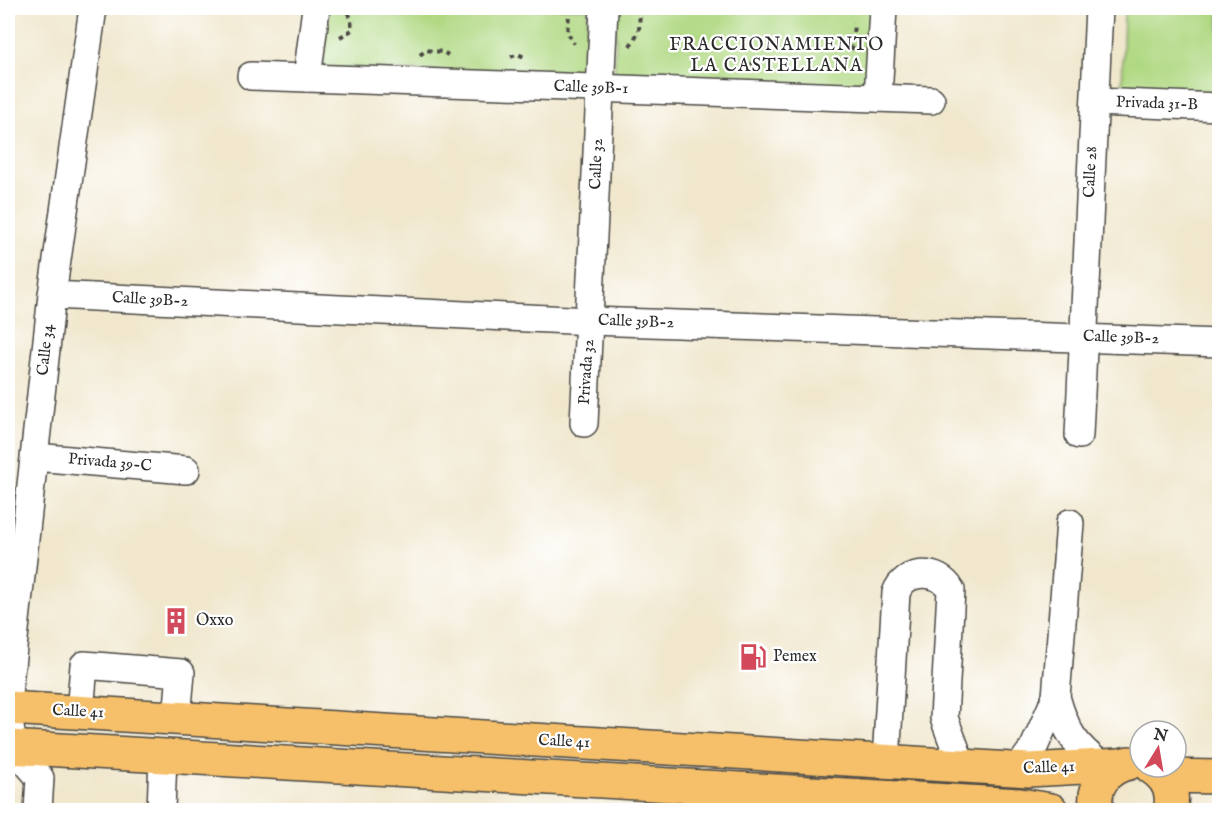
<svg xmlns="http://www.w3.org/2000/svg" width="1227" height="818" viewBox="0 0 1227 818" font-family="'IM FELL English',serif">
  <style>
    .green { fill: #b1d984; stroke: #6e8258; stroke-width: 1.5 }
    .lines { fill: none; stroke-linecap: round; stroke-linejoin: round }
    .minor-casing { stroke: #494743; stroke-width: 30 }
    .major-casing { stroke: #494743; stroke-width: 36 }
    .path { stroke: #494743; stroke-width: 4; stroke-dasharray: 4.5 4.5; stroke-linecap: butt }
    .minor { stroke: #fff; stroke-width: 27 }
    .major { stroke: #f6c06b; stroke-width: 33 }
    .labels { text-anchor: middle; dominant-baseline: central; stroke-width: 4.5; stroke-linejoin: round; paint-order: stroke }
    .street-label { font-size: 16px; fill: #2b2b2b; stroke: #fff }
    .poi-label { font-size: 16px; fill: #2b2b2b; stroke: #fff; text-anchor: start }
    .neighbourhood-label { font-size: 18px; letter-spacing: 1.5px; fill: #2b2b2b; stroke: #fff }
  </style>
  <rect width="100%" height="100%" fill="#fff"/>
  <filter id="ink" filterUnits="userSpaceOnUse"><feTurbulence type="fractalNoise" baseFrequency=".0167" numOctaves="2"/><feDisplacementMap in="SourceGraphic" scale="12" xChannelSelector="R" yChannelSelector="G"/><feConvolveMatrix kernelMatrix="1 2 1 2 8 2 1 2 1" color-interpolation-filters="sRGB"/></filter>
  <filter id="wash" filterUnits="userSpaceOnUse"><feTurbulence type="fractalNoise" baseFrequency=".008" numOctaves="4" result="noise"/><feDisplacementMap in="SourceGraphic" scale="24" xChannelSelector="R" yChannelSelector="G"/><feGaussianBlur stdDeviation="1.35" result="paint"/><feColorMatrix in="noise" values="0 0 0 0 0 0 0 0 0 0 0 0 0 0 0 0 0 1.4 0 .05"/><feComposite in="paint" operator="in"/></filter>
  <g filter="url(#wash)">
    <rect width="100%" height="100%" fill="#f0e7cd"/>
    <g class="green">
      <path d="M329 8H588L585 77 323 67Z"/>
      <path d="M617 8H873L867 94 614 82Z"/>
      <path d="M1124 8H1219V96L1122 94Z"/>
    </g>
  </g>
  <g filter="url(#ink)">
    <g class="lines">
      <defs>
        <g id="minor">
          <path d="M251 76 931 100"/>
          <path d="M307 78 316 8"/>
          <path d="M878 98 883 8"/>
          <path d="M1095 102 1220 107"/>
          <path d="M52 295 591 321 1220 343"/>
          <path d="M584 423 604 8"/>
          <path d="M1079 435 1099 8"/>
          <path d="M35 457 186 470"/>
          <path d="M8 693 52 295 93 8"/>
          <path d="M1056 697C1066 731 1073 744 1102 766"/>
          <path d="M80 713 84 665 181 673 177 718"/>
          <path d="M8 717 14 748 40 778 38 810"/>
          <path d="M886 761 896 593C904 569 939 568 951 590L944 718 962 766"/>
          <path d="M1018 769 1034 747 1056 697 1070 523"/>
          <path d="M161 810 163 757"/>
        </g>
        <g id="major">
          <path d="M8 708 1029 770 1120 765"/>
          <path d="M8 747 1020 805 1051 810"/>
          <path d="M1151 767C1167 777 1175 792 1170 810"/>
          <path d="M1163 776 1220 777"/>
          <path d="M1097 810C1091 787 1107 767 1129 763"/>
        </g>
      </defs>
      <use href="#minor" class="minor-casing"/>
      <use href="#major" class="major-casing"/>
      <g class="path">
        <path d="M570 8 567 32 574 44"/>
        <path d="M340 37 352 30 351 18 345 8"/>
        <path d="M630 46 639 31 640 8"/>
        <path d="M852 50 854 23"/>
        <path d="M420 55 426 50 443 52 448 55"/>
        <path d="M511 57 518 54 526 58"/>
        <path d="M744 68 748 63 761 65"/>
      </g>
      <use href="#minor" class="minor"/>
      <use href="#major" class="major"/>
    </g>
  </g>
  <defs>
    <symbol id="building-bare" viewBox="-9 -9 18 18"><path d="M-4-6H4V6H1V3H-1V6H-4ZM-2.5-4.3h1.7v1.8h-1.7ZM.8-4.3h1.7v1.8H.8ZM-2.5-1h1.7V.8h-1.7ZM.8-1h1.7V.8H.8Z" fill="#d1495b" stroke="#fff" stroke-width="2.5" paint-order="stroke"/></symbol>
    <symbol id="fuel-bare" viewBox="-9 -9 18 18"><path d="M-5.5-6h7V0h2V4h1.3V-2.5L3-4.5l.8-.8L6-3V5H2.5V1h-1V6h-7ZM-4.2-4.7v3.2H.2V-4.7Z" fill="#d1495b" stroke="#fff" stroke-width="2.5" paint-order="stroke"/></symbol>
  </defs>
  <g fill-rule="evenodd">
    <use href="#building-bare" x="157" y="602" width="38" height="38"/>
    <use href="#fuel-bare" x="734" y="638" width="38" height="38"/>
  </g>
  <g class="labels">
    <g class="street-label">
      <text transform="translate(591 88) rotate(2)">Calle 39B-1</text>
      <text transform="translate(1157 104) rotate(2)">Privada 31-B</text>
      <text transform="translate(597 164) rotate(-88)">Calle 32</text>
      <text transform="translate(1091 172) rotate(-87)">Calle 28</text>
      <text transform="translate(150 300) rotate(3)">Calle 39B-2</text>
      <text transform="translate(636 322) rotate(2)">Calle 39B-2</text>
      <text transform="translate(1121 338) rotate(2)">Calle 39B-2</text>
      <text transform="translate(46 350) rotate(-84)">Calle 34</text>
      <text transform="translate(587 372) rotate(-86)">Privada 32</text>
      <text transform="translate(110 463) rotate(5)">Privada 39-C</text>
      <text transform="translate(78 712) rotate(3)">Calle 41</text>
      <text transform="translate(564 742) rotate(3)">Calle 41</text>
      <text transform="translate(1049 768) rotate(-2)">Calle 41</text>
    </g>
    <g class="poi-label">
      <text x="196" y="621">Oxxo</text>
      <text x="773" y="657">Pemex</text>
    </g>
    <g class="neighbourhood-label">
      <text x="777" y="45">FRACCIONAMIENTO<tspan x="777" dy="21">LA CASTELLANA</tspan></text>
    </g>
  </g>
  <rect width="1227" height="818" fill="none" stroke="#fff" stroke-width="30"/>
  <g transform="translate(1158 749) rotate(11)"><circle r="28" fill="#ffffff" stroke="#aaaaaa" stroke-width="1.5"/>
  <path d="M0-4.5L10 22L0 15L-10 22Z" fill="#d1495b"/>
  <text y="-9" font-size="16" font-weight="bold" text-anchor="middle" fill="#2b2b2b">N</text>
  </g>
</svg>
